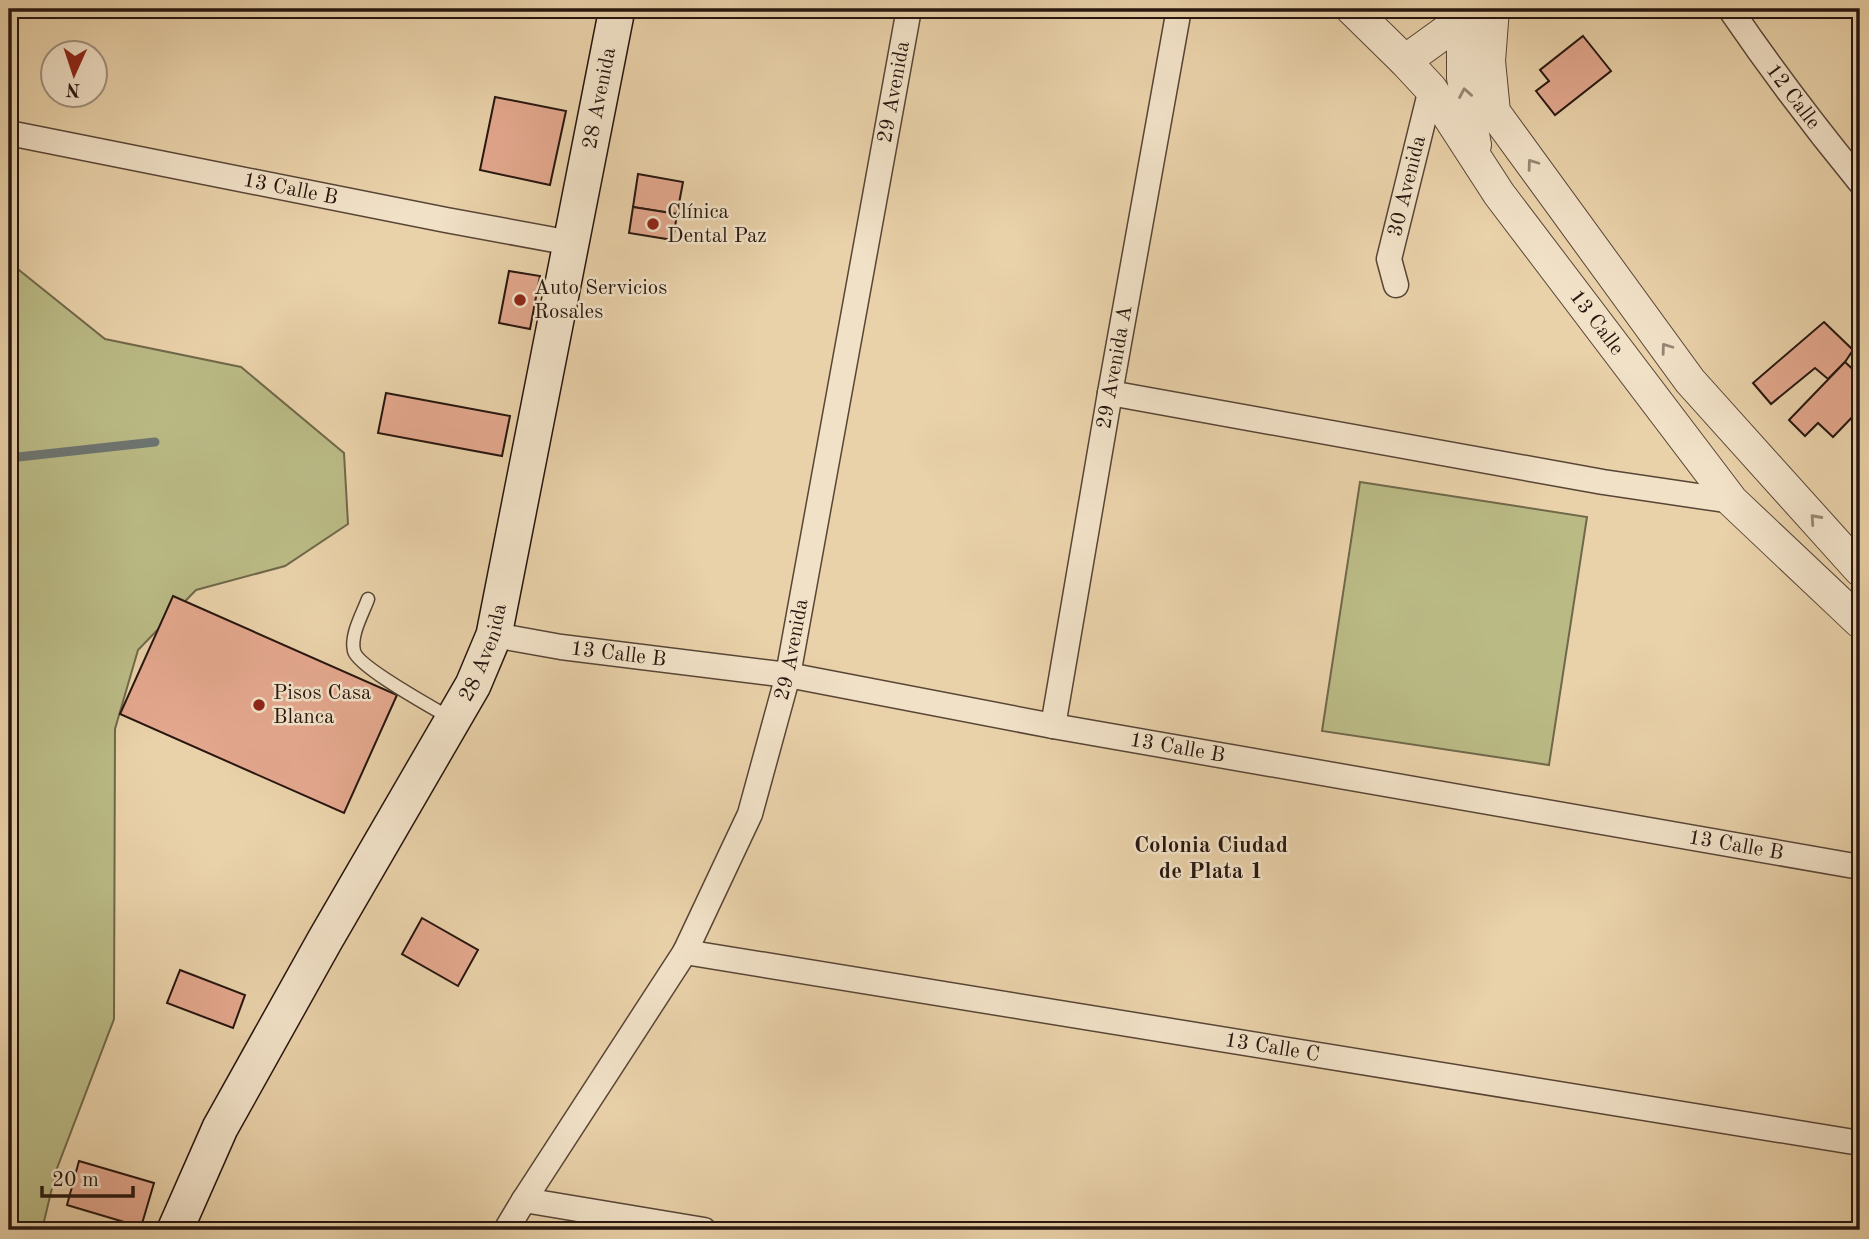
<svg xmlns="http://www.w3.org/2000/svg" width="1869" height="1239" viewBox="0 0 1869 1239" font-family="'Old Standard TT',serif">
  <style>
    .green { fill: #baba85; stroke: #70684a; stroke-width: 2 }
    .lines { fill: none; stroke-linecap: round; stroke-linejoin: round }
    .stream { stroke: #6d7571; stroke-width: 9 }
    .building { fill: #e3a78d; stroke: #27160f; stroke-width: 2 }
    .service-casing { stroke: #584536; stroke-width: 15 }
    .minor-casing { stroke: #584536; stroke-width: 27 }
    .tertiary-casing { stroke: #584536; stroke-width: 34 }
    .secondary-casing { stroke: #27160f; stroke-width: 38 }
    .service { stroke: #f1e1c7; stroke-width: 12 }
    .minor { stroke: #f1e1c7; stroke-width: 24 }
    .tertiary { stroke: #f1e1c7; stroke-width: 32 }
    .secondary { stroke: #f1e1c7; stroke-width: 35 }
    .oneway { stroke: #968674 }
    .poi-dot { fill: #8f2418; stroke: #f1e1c7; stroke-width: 2.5 }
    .labels { text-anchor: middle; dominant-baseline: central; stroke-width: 5; stroke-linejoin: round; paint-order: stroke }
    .street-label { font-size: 21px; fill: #27160f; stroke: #f1e1c7 }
    .poi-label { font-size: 21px; fill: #27160f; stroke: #f1e1c7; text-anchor: start }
    .neighbourhood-label { font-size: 23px; font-weight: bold; fill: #27160f; stroke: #f1e1c7 }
  </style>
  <rect width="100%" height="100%" fill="#e9d1a9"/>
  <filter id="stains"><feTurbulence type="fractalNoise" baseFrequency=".00286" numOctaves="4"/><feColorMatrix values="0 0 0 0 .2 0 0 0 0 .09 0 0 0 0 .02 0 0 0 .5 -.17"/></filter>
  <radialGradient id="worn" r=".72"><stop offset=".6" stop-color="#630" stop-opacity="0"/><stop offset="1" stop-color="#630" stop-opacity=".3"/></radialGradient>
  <g class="green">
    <path d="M9 262 105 339 241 367 344 453 348 524 285 566 196 590 138 650 115 729 114 1019 56 1171 42 1230H9Z"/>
    <path d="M1360 482 1587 517 1549 765 1322 731Z"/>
  </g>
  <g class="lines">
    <path class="stream" d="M9 458 155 442"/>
  </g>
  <g class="building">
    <path d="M1583 36 1611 71 1555 115 1536 91 1549 81 1540 70Z"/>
    <path d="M495 97 566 111 550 185 480 170Z"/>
    <path d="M638 174 683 182 677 214 633 207Z"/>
    <path d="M633 207 677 214 673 240 629 233Z"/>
    <path d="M509 271 540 276 530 329 499 323Z"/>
    <path d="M1824 322 1853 350 1845 362 1828 379 1815 368 1771 404 1753 383Z"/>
    <path d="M1845 362 1860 376V409L1833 437 1818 423 1805 436 1789 420Z"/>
    <path d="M386 393 510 416 502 456 378 433Z"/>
    <path d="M173 596 397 695 344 813 120 714Z"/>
    <path d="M422 918 478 950 458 986 402 954Z"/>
    <path d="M180 970 245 995 233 1028 167 1003Z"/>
    <path d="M79 1161 154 1183 141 1227 67 1205Z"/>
  </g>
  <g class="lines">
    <defs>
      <path id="service" d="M368 599C363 613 350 635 354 651 358 667 435 709 452 719"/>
      <g id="minor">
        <path id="s1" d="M1730 9C1771 69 1814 126 1860 182"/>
        <path id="s2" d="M9 133 446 220 571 243"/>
        <path id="s3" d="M1396 285 1389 259 1431 89"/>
        <path d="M1110 393 1603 482 1732 501"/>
        <path id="s4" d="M494 635 561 647 788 675 1053 726 1860 867"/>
        <path id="s5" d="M1053 726 1110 393 1179 9"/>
        <path id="s6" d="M685 952 1860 1143"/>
        <path d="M524 1200 704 1230"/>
        <path id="s7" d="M506 1230 524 1200 685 952 750 814 788 675 909 9"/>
      </g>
      <g id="tertiary">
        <path id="s8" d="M1352 9 1405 61 1431 89 1499 194 1732 501 1860 622"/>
        <path d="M1493 9 1489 61 1494 112 1690 381 1860 570"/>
        <path d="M1473 12 1463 43V78L1475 145"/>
        <path d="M1405 61 1477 9"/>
      </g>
      <g id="secondary">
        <path id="s9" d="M175 1230 220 1128 325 940 473 685 494 635 617 9"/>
      </g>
    </defs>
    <use href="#service" class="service-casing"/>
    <use href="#minor" class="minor-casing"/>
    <use href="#tertiary" class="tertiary-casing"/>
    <use href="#secondary" class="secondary-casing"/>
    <use href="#service" class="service"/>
    <use href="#minor" class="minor"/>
    <use href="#tertiary" class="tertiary"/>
    <use href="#secondary" class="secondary"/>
  </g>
  <defs><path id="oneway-chevron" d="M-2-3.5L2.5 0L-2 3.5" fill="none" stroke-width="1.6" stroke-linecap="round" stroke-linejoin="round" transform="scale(1.75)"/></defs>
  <g class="oneway">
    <use href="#oneway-chevron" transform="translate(1465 93) rotate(-100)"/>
    <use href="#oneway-chevron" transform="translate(1532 164) rotate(-126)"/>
    <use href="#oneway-chevron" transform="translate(1666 348) rotate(-126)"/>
    <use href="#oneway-chevron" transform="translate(1815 519) rotate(-132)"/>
  </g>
  <g class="poi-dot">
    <circle cx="653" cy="224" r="7"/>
    <circle cx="520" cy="300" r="7"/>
    <circle cx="259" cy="705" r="7"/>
  </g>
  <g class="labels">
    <g class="street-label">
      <text stroke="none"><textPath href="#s7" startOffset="1220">29 Avenida</textPath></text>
      <text stroke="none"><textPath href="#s9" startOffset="1223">28 Avenida</textPath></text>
      <text stroke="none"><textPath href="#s1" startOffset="108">12 Calle</textPath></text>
      <text stroke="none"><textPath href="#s3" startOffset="102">30 Avenida</textPath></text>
      <text stroke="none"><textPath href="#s2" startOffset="287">13 Calle B</textPath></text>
      <text stroke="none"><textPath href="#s8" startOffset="399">13 Calle</textPath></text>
      <text stroke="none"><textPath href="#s5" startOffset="364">29 Avenida A</textPath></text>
      <text stroke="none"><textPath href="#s9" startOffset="656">28 Avenida</textPath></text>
      <text stroke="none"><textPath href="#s7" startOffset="653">29 Avenida</textPath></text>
      <text stroke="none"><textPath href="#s4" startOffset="126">13 Calle B</textPath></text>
      <text stroke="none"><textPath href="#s4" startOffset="693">13 Calle B</textPath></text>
      <text stroke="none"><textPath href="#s4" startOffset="1260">13 Calle B</textPath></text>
      <text stroke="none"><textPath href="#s6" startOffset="595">13 Calle C</textPath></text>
    </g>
    <g class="poi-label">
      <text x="667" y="212">Clínica<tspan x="667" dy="24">Dental Paz</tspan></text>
      <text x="534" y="288">Auto Servicios<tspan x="534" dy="24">Rosales</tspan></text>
      <text x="273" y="693">Pisos Casa<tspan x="273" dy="24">Blanca</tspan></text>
    </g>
    <g class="neighbourhood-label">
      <text x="1211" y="845">Colonia Ciudad<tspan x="1211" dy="26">de Plata 1</tspan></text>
    </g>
  </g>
  <rect width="1869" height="1239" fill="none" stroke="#e9d1a9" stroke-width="35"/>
  <rect x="10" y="10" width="1848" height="1218" fill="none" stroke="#27160f" stroke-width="3.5"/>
  <rect x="18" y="18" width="1834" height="1204" fill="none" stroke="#27160f" stroke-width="2"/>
  <g transform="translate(74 74) rotate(183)"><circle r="33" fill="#f1e1c7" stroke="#a0907d" stroke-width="2"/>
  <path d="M0-5L12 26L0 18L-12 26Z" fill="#8f2418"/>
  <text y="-10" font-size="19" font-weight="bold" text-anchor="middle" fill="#27160f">N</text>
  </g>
  <path d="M42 1186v10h91v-10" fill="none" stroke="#27160f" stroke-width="3.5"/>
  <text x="52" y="1186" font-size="21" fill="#27160f" stroke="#f1e1c7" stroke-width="5" paint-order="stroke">20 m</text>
  <rect width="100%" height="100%" filter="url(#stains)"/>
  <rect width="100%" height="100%" fill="url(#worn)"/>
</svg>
